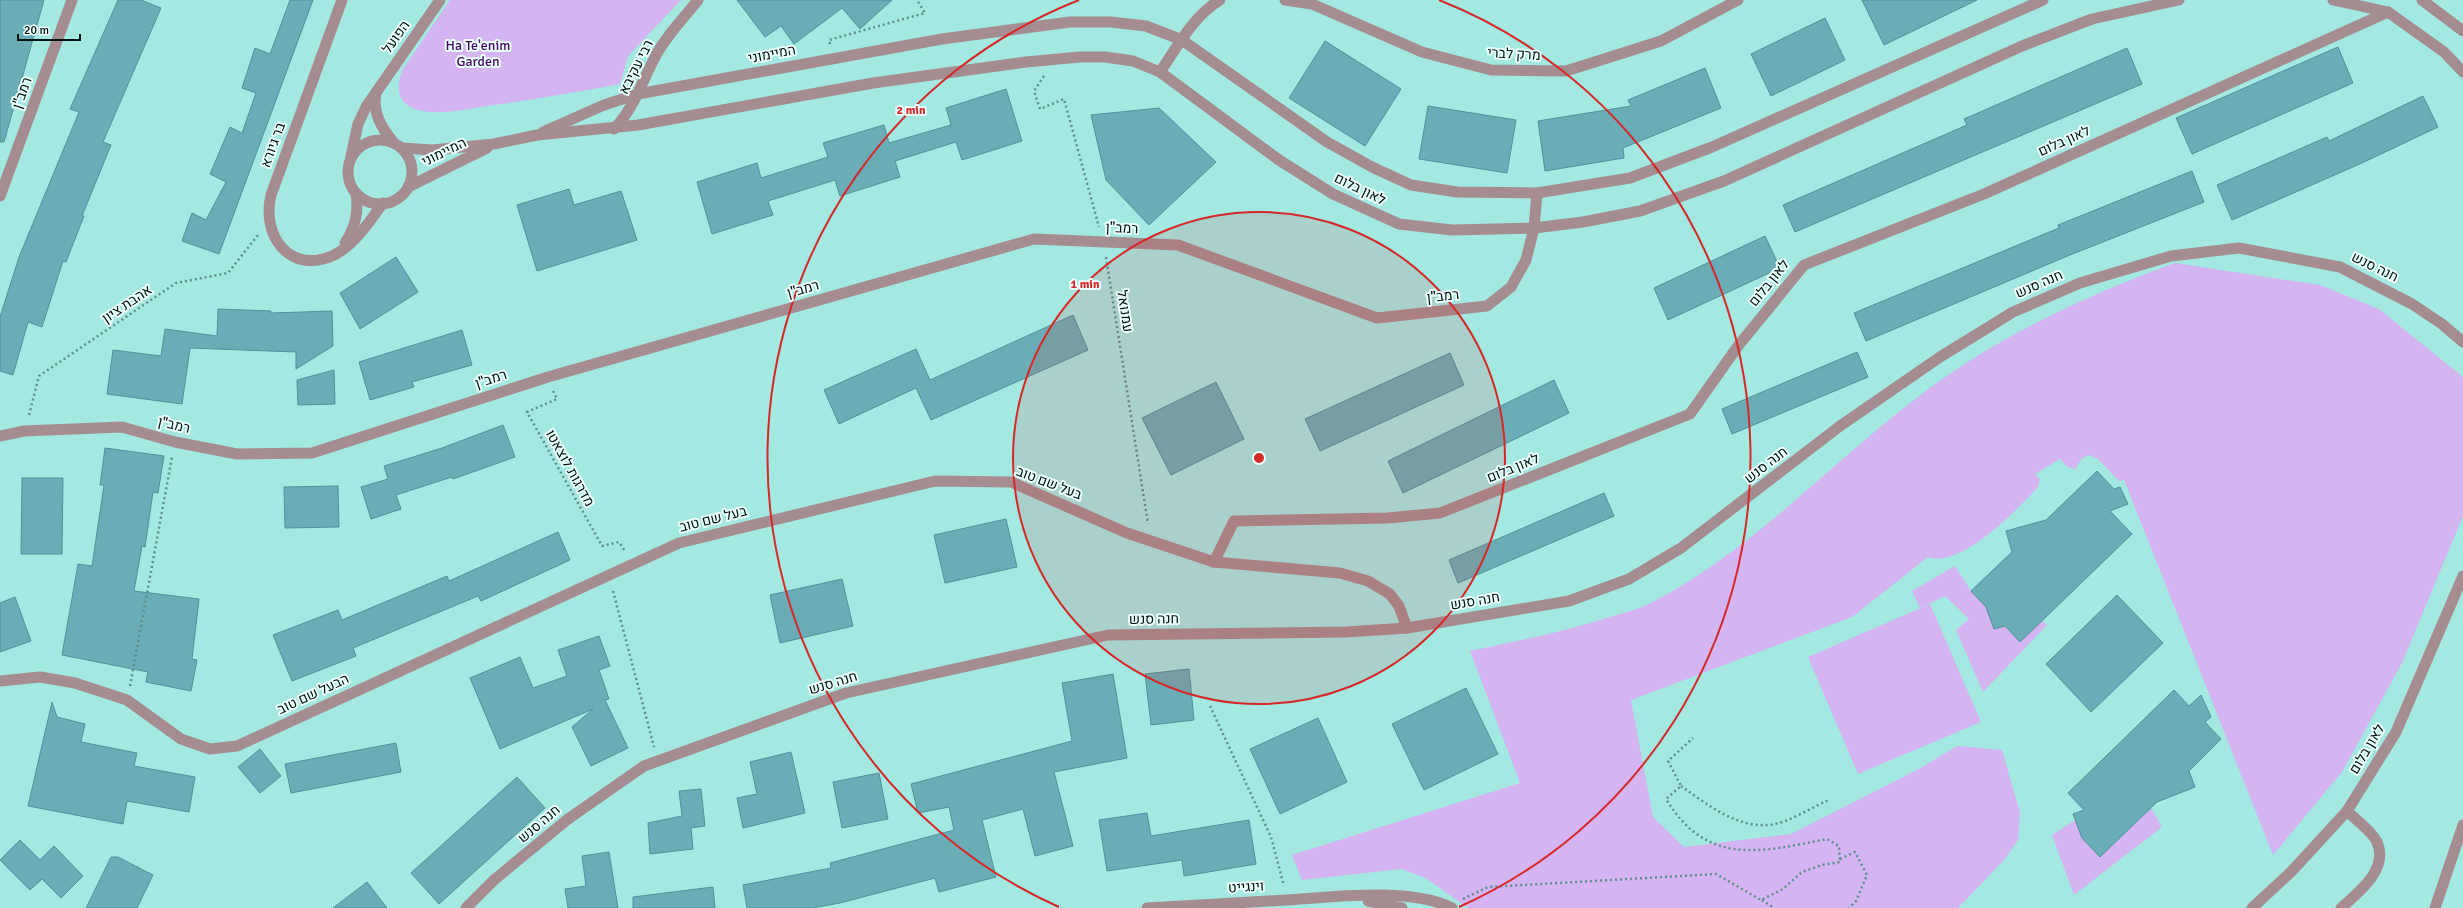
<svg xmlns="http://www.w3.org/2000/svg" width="2463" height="908" viewBox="0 0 2463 908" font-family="Signika,Heebo,sans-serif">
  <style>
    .green { fill: #d4b5f1 }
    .building { fill: #6aadb7; stroke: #4f929b }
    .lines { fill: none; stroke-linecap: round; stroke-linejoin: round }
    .path { stroke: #5f8e8a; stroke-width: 2.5; stroke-dasharray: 2 3; stroke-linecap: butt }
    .minor { stroke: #a58c90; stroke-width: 11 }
    .tertiary { stroke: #a58c90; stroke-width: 11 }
    .ring { fill: none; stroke: #d62828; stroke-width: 2 }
    .labels { text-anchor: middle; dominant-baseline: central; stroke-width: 4; stroke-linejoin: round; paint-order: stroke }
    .street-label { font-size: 14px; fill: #001210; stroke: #ebfffc }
    .park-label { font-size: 14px; fill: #440a66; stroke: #ebfffc }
    .centre { fill: #d62828; stroke: #ebfffc; stroke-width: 2 }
    .ring-label { font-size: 12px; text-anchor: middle; font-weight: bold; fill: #d62828; stroke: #ebfffc; stroke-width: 4; stroke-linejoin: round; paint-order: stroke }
  </style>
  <rect width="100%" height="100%" fill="#a3e8e1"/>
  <g class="green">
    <path d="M450 0H681L628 56 620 84C578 92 536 99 494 105 469 108 439 117 415 109 396 102 396 85 403 69Z"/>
    <path d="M2175 263 2320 285 2379 309 2463 377V516L2402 663 2342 772 2273 855 2124 480 2119 481 2098 459 2089 455 2082 458 2075 469 2068 467 2060 459 2035 474 2040 479 2038 487C2018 509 1961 569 1928 557L1852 617 1631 700 1653 817 1684 847 1791 834 1919 769 1957 746 2002 750 2020 812 2018 840 2004 860 1958 908H1468L1427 879 1402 869 1302 880 1292 855 1520 783 1470 651C1517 641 1564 632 1610 617 1622 613 1637 610 1649 604 1751 552 1827 466 1918 397 1994 338 2085 296 2175 263Z"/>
    <path d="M1955 566 1971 591 1992 612 1989 614 1994 629 2005 626 2020 641 2042 620 2047 625 1983 692 1956 630 1969 619 1945 596 1920 608 1912 591Z"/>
    <path d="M1930 604 1981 722 1858 774 1808 657Z"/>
    <path d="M2151 808 2162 827 2074 895 2052 835 2075 820 2082 838 2100 857Z"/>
  </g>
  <g class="building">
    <path d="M0 0H44L4 142H0Z"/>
    <path d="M118 0H141L161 8 103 142 111 145 82 216H84L66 262 63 261 42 327 28 322 13 375 0 371V317L19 257 79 112 70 109Z"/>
    <path d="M290 0H313L219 254 182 241 192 213 206 220 226 182 210 174 230 127 242 133 256 93 242 88 255 48 270 54Z"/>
    <path d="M737 0H892L860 29 842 8 794 44 781 26 765 37Z"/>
    <path d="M1862 0H1977L1884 45Z"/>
    <path d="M1825 18 1845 60 1771 96 1751 54Z"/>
    <path d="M1325 41 1401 89 1365 146 1289 98Z"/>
    <path d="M2338 47 2353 83 2192 154 2176 118Z"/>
    <path d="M2127 48 2142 84 1795 232 1783 205 1967 125 1964 119Z"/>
    <path d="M1705 68 1721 108 1623 148 1624 158 1545 171 1538 121 1631 106 1628 100Z"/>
    <path d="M1006 89 1022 141 962 160 956 142 895 161 900 177 840 196 835 180 768 201 773 215 712 234 697 182 757 163 761 178 828 157 823 143 884 125 889 143 951 125 946 108Z"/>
    <path d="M2423 96 2438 127 2362 163 2232 220 2217 185 2327 137 2329 141Z"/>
    <path d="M1428 106 1516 120 1507 173 1419 159Z"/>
    <path d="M1159 108 1216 162 1149 225 1106 180 1091 115Z"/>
    <path d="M2192 171 2204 202 2070 255 1866 341 1854 313 2059 228 2058 225Z"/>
    <path d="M569 189 574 205 621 191 637 240 537 271 517 205Z"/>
    <path d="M1765 236 1780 268 1668 320 1654 288Z"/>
    <path d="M396 257 418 292 360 329 340 293Z"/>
    <path d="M218 309 271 311V313L332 311 333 346 296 369V352L190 348 182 404 107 394 113 350 161 356 165 329 217 336Z"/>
    <path d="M1073 315 1088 350 931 420 916 388 839 424 824 390 916 349 930 380Z"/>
    <path d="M462 330 472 365 412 382 414 387 370 400 359 362Z"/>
    <path d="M1857 352 1868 377 1732 434 1722 409Z"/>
    <path d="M1450 353 1464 385 1320 451 1305 419Z"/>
    <path d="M334 370 335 404 298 405 297 380Z"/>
    <path d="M1554 380 1569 413 1403 493 1388 461Z"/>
    <path d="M1216 382 1244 439 1171 475 1142 418Z"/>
    <path d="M503 425 515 457 453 479 452 477 396 495 401 509 371 519 361 487 388 479 384 466 442 448Z"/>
    <path d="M105 448 164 456 158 493 153 492 145 547 142 546 134 591 199 599 192 659 197 660 191 691 146 682 148 672 62 655 78 564 92 566 104 485H100Z"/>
    <path d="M2097 471 2114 489 2120 487 2128 504 2110 511 2132 534 2020 642 2005 626 1994 629 1986 607 1971 591 2012 552 2006 531 2046 520Z"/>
    <path d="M22 478H63L62 554H21Z"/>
    <path d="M338 486 339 527 285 528 284 487Z"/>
    <path d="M1604 493 1614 516 1458 583 1449 560Z"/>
    <path d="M1006 519 1017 567 945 583 934 535Z"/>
    <path d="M558 532 570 560 481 601 478 596 353 648 356 656 292 681 273 635 338 610 342 620 447 576 449 581Z"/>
    <path d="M842 579 853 626 780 643 770 595Z"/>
    <path d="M2117 595 2163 643 2091 712 2046 664Z"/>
    <path d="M15 597 31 641 0 652V603Z"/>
    <path d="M599 636 610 666 599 670 609 699 605 700 628 748 591 766 572 727 593 709 500 749 470 678 520 657 533 688 567 676 558 650Z"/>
    <path d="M1189 669 1194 720 1151 725 1145 674Z"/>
    <path d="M1113 674 1127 758 1054 772 1073 846 1035 856 1023 809 982 820 996 877 939 892 935 878 840 903 812 908H747L743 885 831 868 830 863 954 830 949 807 918 813 911 784 1072 741 1062 683Z"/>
    <path d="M1466 688 1498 754 1424 790 1392 724Z"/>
    <path d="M2174 690 2189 706 2201 695 2211 717 2205 722 2221 739 2189 771 2195 787 2157 802 2100 857 2082 838 2073 814 2084 810 2068 793Z"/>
    <path d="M52 702 57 717 85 724 81 742 137 753 134 766 195 777 189 812 127 801 123 824 28 806Z"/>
    <path d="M1318 718 1347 782 1280 814 1250 749Z"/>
    <path d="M396 743 401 772 291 793 285 764Z"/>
    <path d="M260 749 281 776 260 793 238 767Z"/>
    <path d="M791 752 805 813 743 828 737 798 757 794 750 762Z"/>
    <path d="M879 773 888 819 842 828 833 782Z"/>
    <path d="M517 777 545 808 439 904 411 873Z"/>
    <path d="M701 789 705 826 691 828 693 849 650 854 648 823 682 816 679 791Z"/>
    <path d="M1147 813 1151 836 1249 820 1256 864 1184 876 1182 860 1107 871 1099 820Z"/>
    <path d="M20 840 40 860 54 846 83 876 61 898 42 879 30 890 0 860Z"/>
    <path d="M609 852 618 908H568L565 889 586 886 582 856Z"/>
    <path d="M111 857H118L153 875 137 908H86Z"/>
    <path d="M367 882 387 908H333Z"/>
    <path d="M713 887 715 908H633V897Z"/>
  </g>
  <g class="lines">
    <g class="path">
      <path d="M830 44 829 40 925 13 917 0"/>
      <path d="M1044 76 1034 91 1040 109 1064 99 1099 227"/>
      <path d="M1106 257 1148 524"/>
      <path d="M553 391 557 399 527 412 602 546 619 542 625 551"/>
      <path d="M29 415 39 376 176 283 228 273 258 235"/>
      <path d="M613 591 654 747"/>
      <path d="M130 686 172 457"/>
      <path d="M1210 706 1271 837 1284 886"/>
      <path d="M1681 786C1708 805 1740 831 1775 824 1793 820 1812 807 1829 800"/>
      <path d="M1840 859 1855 852 1867 875 1856 901 1849 908"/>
      <path d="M1463 899 1488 887 1716 874 1761 900 1783 889 1802 872 1822 865 1840 862 1839 846 1827 839C1761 852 1707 867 1666 799L1681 786 1668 761 1693 738"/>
      <path d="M1762 900 1774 908"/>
    </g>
    <g class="minor">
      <path d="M342 0 271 195C261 236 290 274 332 256 353 247 370 221 383 203"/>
      <path d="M1285 0 1312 4 1422 52 1491 70 1566 71 1661 41 1738 0"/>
      <path d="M1160 72C1178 46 1193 16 1220 0"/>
      <path d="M614 129C634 108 641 84 654 59 665 37 683 19 698 0"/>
      <path d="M0 196 72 0"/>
      <path d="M345 243C355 228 359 211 356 193"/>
      <path d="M0 436 24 431 122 427 175 442 237 454 312 453 548 377 1034 239 1178 245 1377 318 1487 306 1511 287 1526 260 1534 228 1537 193"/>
      <path d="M1214 562 1234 521 1388 518 1440 513 1690 414 1738 346 1804 265 1984 194 2388 12"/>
      <path d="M0 681 40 677 75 683 127 700 181 739 210 749 237 746 679 543 935 481 1011 482 1127 533 1214 562 1340 573 1368 581 1390 594 1399 606 1407 628"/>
      <path d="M466 908 494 880 568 819 644 766 846 693 1108 635 1346 632 1407 628 1569 601 1629 579 1681 548 1840 426 1940 357 2013 312 2080 283 2171 256 2239 248 2340 267 2412 304 2442 324 2463 342"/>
      <path d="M2341 908C2359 892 2389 869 2377 842 2372 831 2356 820 2347 811"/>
      <path d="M2435 908 2463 825"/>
    </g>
    <g class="tertiary">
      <path d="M2333 0 2388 12 2444 52 2463 72"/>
      <path d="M2422 0 2463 31"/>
      <path d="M376 93C372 113 382 128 393 142"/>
      <path d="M543 132 604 105 638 94 942 39 1070 22H1111L1146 26 1182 40 1327 142 1372 167 1411 185 1457 192 1537 193 1630 178 1712 147 2043 0"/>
      <circle cx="380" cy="172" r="32"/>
      <path d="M402 148 432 150 494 144 537 135 638 125 873 83 1026 62 1080 57H1105L1133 61 1160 72 1279 160 1333 194 1399 224 1452 230 1534 228 1583 222 1640 211 1724 181 2022 46 2092 19 2179 0"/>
      <path d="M351 156 358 124 366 107 440 0"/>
      <path d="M408 187 487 148"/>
      <path d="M1368 901 1402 908"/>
      <path d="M1147 908C1194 905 1240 903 1287 900 1333 897 1411 887 1452 908"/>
      <path d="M2252 908 2291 872 2347 811 2396 732 2463 576"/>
    </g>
  </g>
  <circle cx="1259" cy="458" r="246" fill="#d62828" fill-opacity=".12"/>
  <g class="ring">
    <circle cx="1259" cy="458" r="246"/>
    <path d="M1059 907A492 492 0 0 1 1079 0M1439 0A492 492 0 0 1 1459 907"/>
  </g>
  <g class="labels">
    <g class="street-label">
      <text transform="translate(396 37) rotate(-55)">הפועל</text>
      <text transform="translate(772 54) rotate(-11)">המיימוני</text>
      <text transform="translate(1514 54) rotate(3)">מרק לברי</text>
      <text transform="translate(636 67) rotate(-63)">רבי עקיבא</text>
      <text transform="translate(22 93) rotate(-70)">רמב"ן</text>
      <text transform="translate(2064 141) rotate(-24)">לאון בלום</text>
      <text transform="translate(273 145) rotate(-70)">בר גיורא</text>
      <text transform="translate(444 152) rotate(-26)">המיימוני</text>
      <text transform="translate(1360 189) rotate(26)">לאון בלום</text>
      <text transform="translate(1122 228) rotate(3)">רמב"ן</text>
      <text transform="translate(2375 267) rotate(26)">חנה סנש</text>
      <text transform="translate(1769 283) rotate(-51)">לאון בלום</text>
      <text transform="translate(2039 284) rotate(-24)">חנה סנש</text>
      <text transform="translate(803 289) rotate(-16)">רמב"ן</text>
      <text transform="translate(1443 296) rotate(-6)">רמב"ן</text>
      <text transform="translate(127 304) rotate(-34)">אהבת ציון</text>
      <text transform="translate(1125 311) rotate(81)">עמנואל</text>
      <text transform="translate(491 379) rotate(-18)">רמב"ן</text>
      <text transform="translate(174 425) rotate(13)">רמב"ן</text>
      <text transform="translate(1766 465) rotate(-38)">חנה סנש</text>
      <text transform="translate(570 468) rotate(61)">מדרגות לוצאטו</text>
      <text transform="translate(1513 468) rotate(-22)">לאון בלום</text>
      <text transform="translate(1049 483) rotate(21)">בעל שם טוב</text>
      <text transform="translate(713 519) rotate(-14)">בעל שם טוב</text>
      <text transform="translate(1475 601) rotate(-10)">חנה סנש</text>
      <text transform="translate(1154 619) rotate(-1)">חנה סנש</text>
      <text transform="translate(833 683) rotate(-17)">חנה סנש</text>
      <text transform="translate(313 694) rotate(-25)">הבעל שם טוב</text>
      <text transform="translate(2367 749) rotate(-59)">לאון בלום</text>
      <text transform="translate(539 824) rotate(-40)">חנה סנש</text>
      <text transform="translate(1246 887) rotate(-3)">וינגייט</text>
    </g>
    <g class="park-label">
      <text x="478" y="45">Ha Te'enim<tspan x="478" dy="16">Garden</tspan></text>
    </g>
  </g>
  <circle cx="1259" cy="458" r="6" class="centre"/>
  <g class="ring-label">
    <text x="911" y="114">2 min</text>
    <text x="1085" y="288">1 min</text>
  </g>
  <path d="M18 34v6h62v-6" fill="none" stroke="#001210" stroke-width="2"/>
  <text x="24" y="34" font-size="12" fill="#001210" stroke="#ebfffc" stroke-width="3" paint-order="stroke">20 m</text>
</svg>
